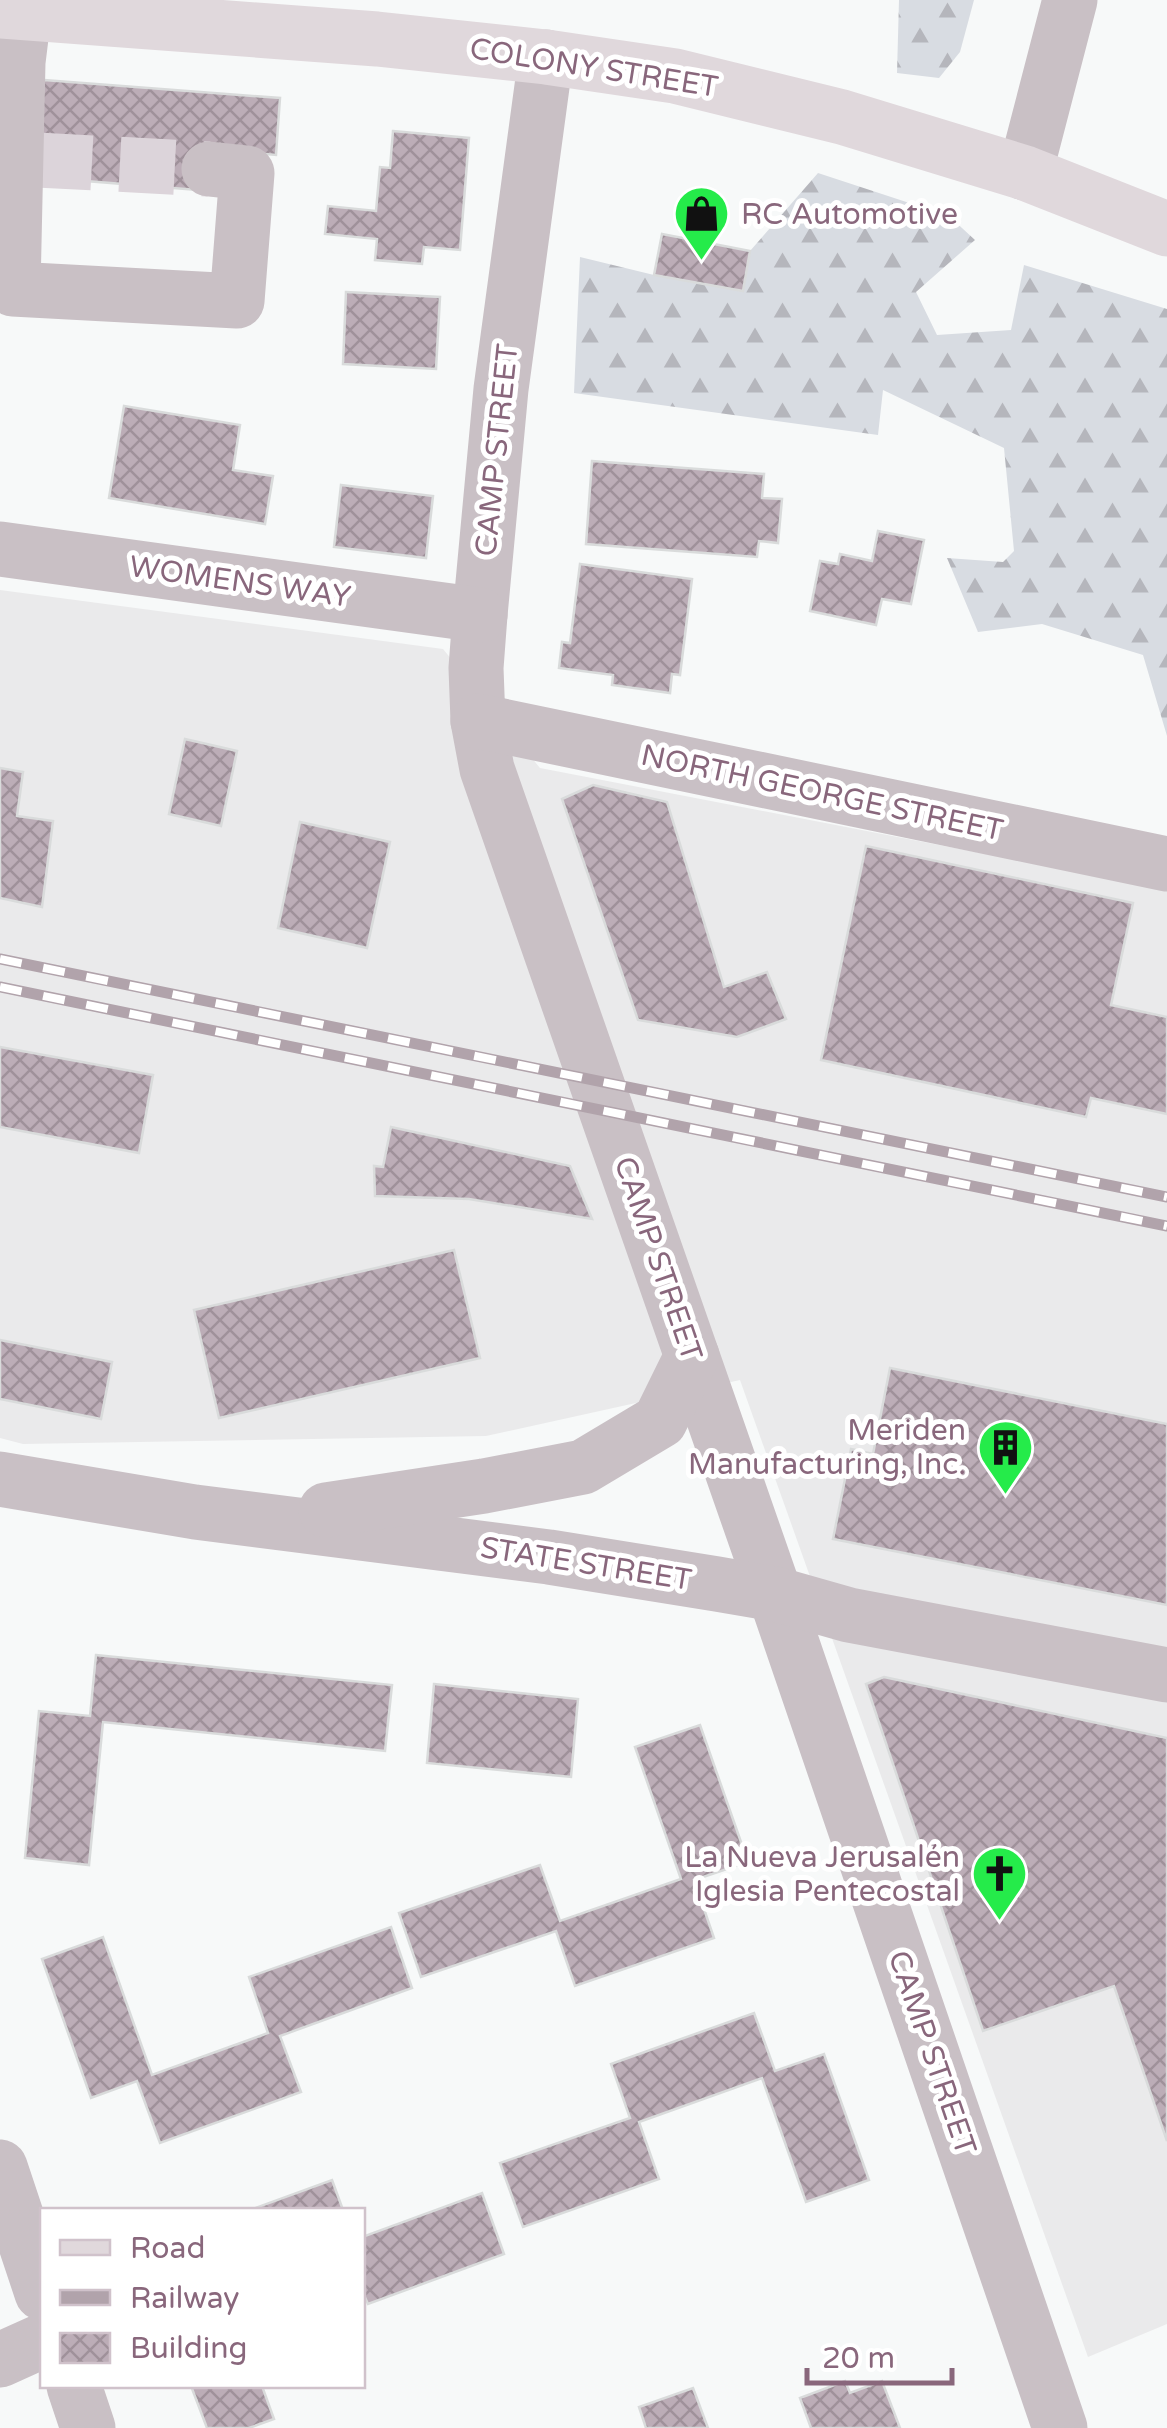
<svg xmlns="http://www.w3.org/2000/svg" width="1167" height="2428" viewBox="0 0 1167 2428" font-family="'Varela Round',sans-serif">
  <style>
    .built { fill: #eaeaeb }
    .forest { fill: url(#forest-firs) }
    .building { fill: url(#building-cross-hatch); stroke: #d9dbdb; stroke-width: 2.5 }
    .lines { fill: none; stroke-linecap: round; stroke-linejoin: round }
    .minor-tunnel { stroke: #dcd4da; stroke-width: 55; stroke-dasharray: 55 28; stroke-linecap: butt }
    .minor { stroke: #c9c0c5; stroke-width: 55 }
    .major { stroke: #e0d8dc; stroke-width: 55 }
    .rail-casing { stroke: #b1a3ab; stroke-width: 11 }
    .rail { stroke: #fff; stroke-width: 8; stroke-dasharray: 22; stroke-linecap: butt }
    .labels { text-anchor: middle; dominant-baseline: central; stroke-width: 10; stroke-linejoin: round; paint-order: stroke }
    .street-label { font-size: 30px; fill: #89677c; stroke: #fff }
    .poi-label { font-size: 30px; fill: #89677c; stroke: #fff; text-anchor: end }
  </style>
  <defs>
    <pattern id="forest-firs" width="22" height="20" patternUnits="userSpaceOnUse" patternTransform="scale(2.5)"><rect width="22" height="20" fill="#d8dce2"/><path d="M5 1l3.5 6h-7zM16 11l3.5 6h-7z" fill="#b5b6bc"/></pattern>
    <pattern id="building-cross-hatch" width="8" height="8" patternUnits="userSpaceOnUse" patternTransform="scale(2.5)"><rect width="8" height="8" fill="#bcadb7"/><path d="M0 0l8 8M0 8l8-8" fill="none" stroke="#9f919a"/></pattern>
  </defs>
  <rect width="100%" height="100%" fill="#f7f9f9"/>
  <path class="built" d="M0 590 443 649 540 768 1167 889V2324L1088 2357 740 1380 486 1436 23 1444 0 1438Z"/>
  <g class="forest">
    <path d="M899 0H974L960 52 939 78 897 73Z"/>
    <path d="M818 173 949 216 975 240 916 292 937 335 1011 330 1024 265 1167 309V736L1143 655 1042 624 978 632 947 558 1003 562 1014 551 1004 448 883 390 878 435 574 393 580 257 654 275 742 291 750 251Z"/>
  </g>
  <g class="building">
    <path d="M44 80 280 98 276 155 231 151 210 191 36 177Z"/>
    <path d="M393 131 469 138 460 250 424 247 422 264 375 260 377 239 325 234 328 206 376 211 380 167 390 168Z"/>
    <path d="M662 234 750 251 743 291 654 275Z"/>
    <path d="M346 292 440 297 436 369 343 364Z"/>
    <path d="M124 406 240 425 233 470 273 476 265 524 109 498Z"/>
    <path d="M592 461 764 474 762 498 782 499 778 543 759 541 757 557 586 544Z"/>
    <path d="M341 485 433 496 426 558 334 547Z"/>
    <path d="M878 531 924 540 911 604 882 599 876 625 810 611 820 561 838 564 840 554 872 561Z"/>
    <path d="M580 564 692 579 680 675 672 674 670 693 612 685 613 675 559 668 562 642 570 643Z"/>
    <path d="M185 739 237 751 221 826 169 814Z"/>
    <path d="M0 768 23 772 17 816 53 821 42 907 0 898Z"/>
    <path d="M593 785 667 802 724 987 767 972 786 1019 737 1037 638 1020 562 799Z"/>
    <path d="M300 822 390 842 367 948 278 928Z"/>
    <path d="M866 846 1133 903 1111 1005 1167 1017V1114L1091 1098 1086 1117 821 1060Z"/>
    <path d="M0 1047 153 1075 139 1153 0 1127Z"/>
    <path d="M391 1127 570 1166 592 1219 469 1199 375 1196 374 1166 383 1167Z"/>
    <path d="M454 1250 480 1358 219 1418 194 1310Z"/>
    <path d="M0 1340 112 1362 101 1419 0 1399Z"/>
    <path d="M890 1368 1167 1424V1605L833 1539 851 1449 873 1454Z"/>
    <path d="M96 1655 392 1685 385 1751 103 1722 89 1865 25 1858 39 1711 90 1716Z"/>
    <path d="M884 1677 1167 1738V2141L1114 1986 983 2031 866 1684Z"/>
    <path d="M434 1684 578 1699 571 1777 427 1763Z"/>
    <path d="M700 1725 748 1862 694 1880 714 1938 575 1986 556 1931 421 1977 399 1913 540 1865 560 1921 681 1879 635 1747Z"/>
    <path d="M391 1927 412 1988 280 2036 301 2092 160 2143 137 2081 91 2098 42 1959 103 1937 152 2075 268 2033 249 1977Z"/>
    <path d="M754 2013 775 2071 824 2054 869 2180 806 2202 762 2078 639 2122 659 2179 523 2227 500 2163 630 2118 611 2064Z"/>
    <path d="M332 2180 343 2210H250Z"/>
    <path d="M482 2193 504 2254 368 2304 362 2291V2237Z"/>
    <path d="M845 2381 850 2393 882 2381 900 2428H811L800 2398Z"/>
    <path d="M191 2386H262L274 2419 249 2428H207Z"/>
    <path d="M693 2388 708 2428H646L639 2407Z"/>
  </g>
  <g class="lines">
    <path class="minor-tunnel" d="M37 160 209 169"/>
    <g class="minor">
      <path d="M24 13 18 62 13 289 237 301 247 173 209 169"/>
      <path d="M546 57 501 389 480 615 476 668 478 721 487 769 775 1594 1060 2428"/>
      <path d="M1025 173 1070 0"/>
      <path d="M0 549 480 615"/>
      <path d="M478 721 1167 864"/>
      <path d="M0 1479 195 1512 549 1557 717 1584 775 1594 849 1615 1167 1675"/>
      <path d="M326 1510 484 1486 583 1467 660 1421 692 1356"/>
      <path d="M0 2167 42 2293"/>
      <path d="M0 2360 42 2341"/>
      <path d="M74 2386 88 2428"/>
    </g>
    <path class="major" d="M0 11 377 39 546 57 675 76 842 117 1025 173 1167 229"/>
    <defs>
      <g id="rail">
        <path d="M0 959 1167 1197"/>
        <path d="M0 987 1167 1226"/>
      </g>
    </defs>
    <use href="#rail" class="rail-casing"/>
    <use href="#rail" class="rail"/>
  </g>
  <defs>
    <symbol id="shop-pin" viewBox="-11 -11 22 30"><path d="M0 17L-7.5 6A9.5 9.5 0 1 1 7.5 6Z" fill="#25eb4a" stroke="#fff"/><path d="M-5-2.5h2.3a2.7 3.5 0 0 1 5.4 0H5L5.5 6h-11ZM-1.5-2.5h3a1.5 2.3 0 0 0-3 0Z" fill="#111"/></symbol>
    <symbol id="building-pin" viewBox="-11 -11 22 30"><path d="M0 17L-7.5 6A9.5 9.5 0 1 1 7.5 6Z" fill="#25eb4a" stroke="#fff"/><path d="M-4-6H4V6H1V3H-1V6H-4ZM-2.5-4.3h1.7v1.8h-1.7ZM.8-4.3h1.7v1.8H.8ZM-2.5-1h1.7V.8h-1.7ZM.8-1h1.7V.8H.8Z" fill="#111"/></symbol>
    <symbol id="church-pin" viewBox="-11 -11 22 30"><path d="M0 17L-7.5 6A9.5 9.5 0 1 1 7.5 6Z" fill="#25eb4a" stroke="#fff"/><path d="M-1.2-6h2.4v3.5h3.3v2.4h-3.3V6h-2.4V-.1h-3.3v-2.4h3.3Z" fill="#111"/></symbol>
  </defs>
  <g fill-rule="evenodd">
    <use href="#shop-pin" x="670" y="182" width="63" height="86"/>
    <use href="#building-pin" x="974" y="1416" width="63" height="86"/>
    <use href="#church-pin" x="968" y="1842" width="63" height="86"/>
  </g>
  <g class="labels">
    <g class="street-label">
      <text transform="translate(594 68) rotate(9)">COLONY STREET</text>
      <text transform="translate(497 450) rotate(-84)">CAMP STREET</text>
      <text transform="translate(240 582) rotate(8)">WOMENS WAY</text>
      <text transform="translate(822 793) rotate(12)">NORTH GEORGE STREET</text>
      <text transform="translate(658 1259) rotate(71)">CAMP STREET</text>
      <text transform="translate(586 1564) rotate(9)">STATE STREET</text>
      <text transform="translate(932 2053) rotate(71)">CAMP STREET</text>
    </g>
    <g class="poi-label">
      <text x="741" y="214" text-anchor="start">RC Automotive</text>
      <text x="966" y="1430">Meriden<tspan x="966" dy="34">Manufacturing, Inc.</tspan></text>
      <text x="960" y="1857">La Nueva Jerusalén<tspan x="960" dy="34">Iglesia Pentecostal</tspan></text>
    </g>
  </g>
  <rect x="40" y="2208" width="325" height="180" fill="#ffffff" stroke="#d0c2cb" stroke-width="2.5"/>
  <rect x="60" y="2240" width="50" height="15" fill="#e0d8dc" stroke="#d0c2cb" stroke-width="2.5"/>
  <text x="130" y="2258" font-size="30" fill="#89677c">Road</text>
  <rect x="60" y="2290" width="50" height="15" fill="#b1a3ab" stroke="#d0c2cb" stroke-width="2.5"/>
  <text x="130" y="2308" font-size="30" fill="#89677c">Railway</text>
  <rect x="60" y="2333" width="50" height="30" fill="url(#building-cross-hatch)" stroke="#d0c2cb" stroke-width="2.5"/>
  <text x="130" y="2358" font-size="30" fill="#89677c">Building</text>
  <path d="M807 2368v15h145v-15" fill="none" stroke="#89677c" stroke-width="5"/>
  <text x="822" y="2368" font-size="30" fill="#89677c" stroke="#ffffff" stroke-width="8" paint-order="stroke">20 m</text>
</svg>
